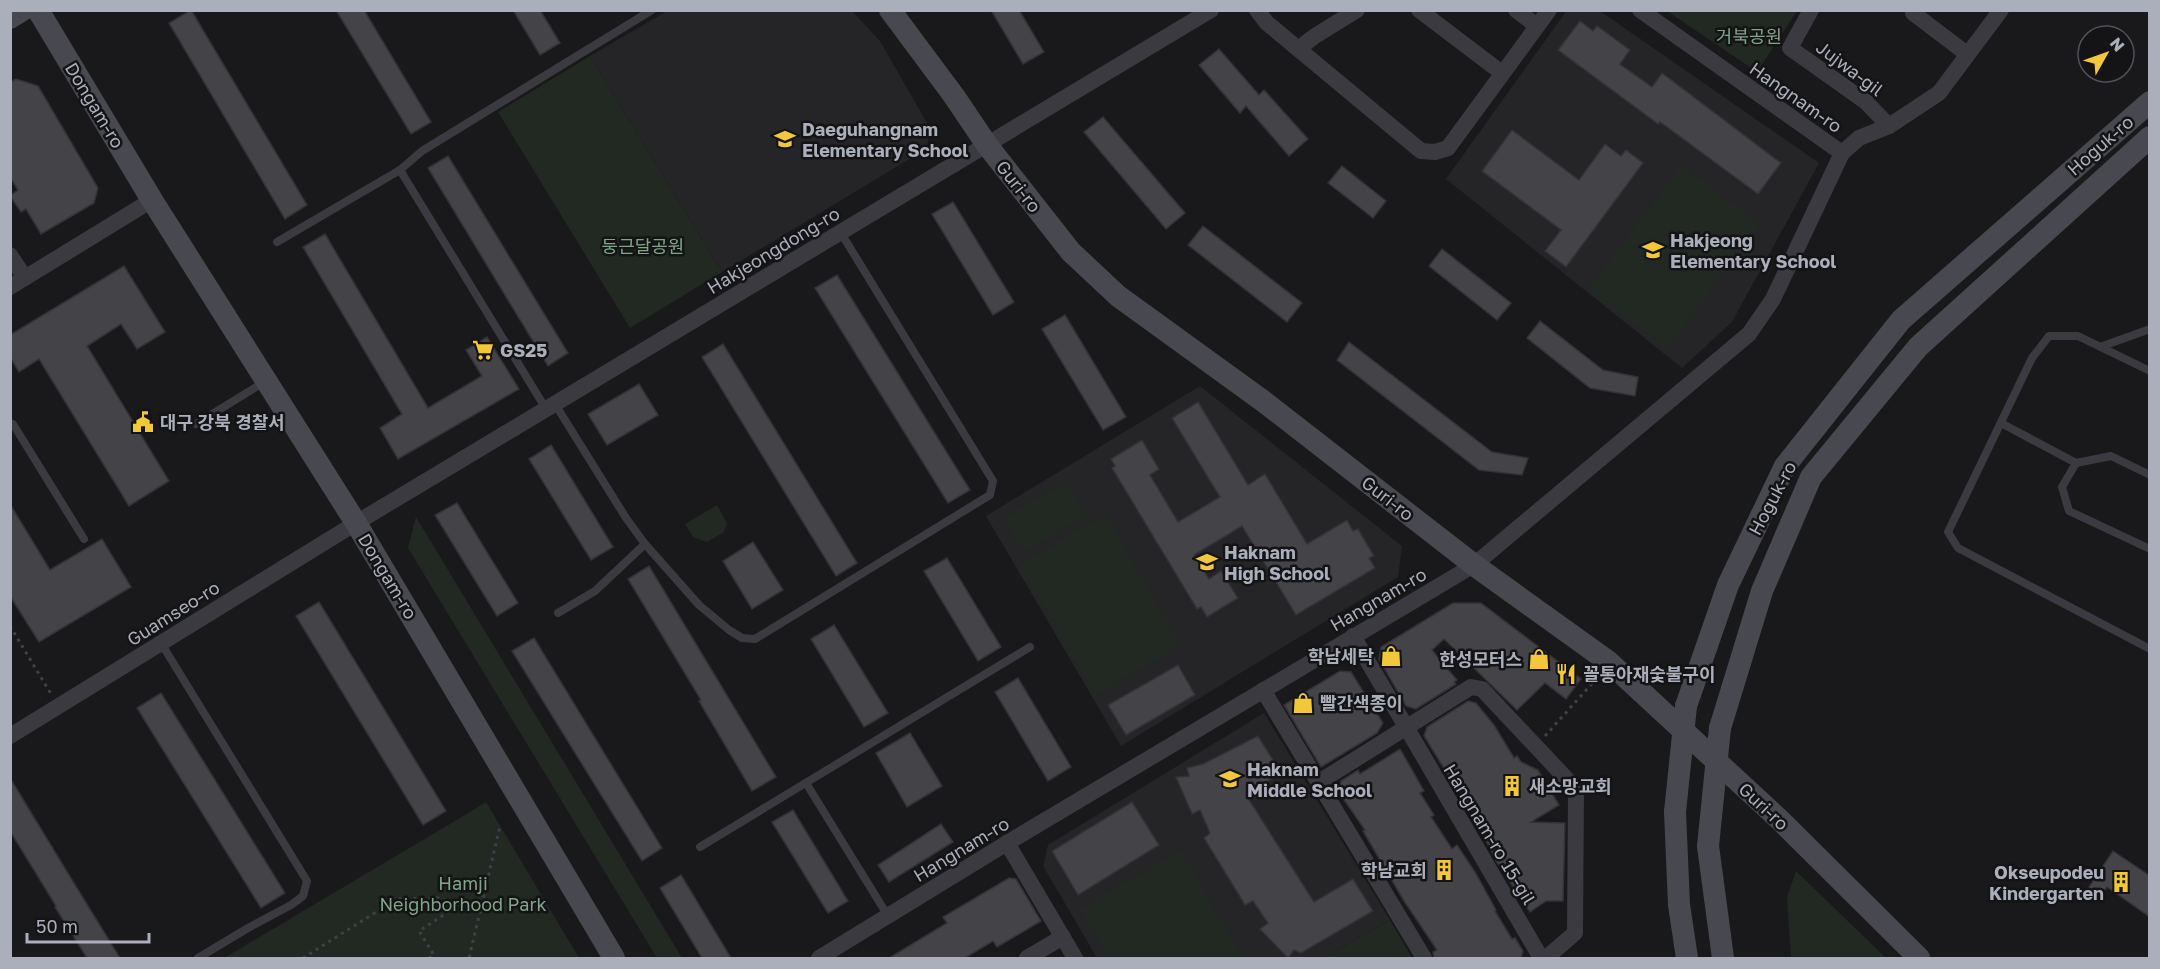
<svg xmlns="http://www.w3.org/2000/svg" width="2160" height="969" viewBox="0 0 2160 969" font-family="'Golos Text','Noto Sans KR',sans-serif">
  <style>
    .built { fill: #252528 }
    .green { fill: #212922 }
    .building { fill: #434348; stroke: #333337; stroke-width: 1.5 }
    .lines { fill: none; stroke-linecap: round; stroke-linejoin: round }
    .path { stroke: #404147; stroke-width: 3; stroke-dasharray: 3 4.5; stroke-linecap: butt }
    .lane { stroke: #3a3a40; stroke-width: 8 }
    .street { stroke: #3a3a40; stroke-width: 16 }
    .secondary { stroke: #484950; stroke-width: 22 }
    .secondary-bridge { stroke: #484950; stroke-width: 22 }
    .labels { text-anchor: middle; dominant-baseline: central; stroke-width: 5; stroke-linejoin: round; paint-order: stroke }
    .park-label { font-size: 18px; fill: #82a588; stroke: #141416 }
    .street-label { font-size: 18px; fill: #abaebb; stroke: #141416 }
    .poi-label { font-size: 18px; font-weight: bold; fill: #abaebb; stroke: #141416; text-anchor: start }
  </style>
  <rect width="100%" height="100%" fill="#19191b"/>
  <g class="built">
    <path d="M1567 10 1600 11 1819 163 1732 322 1682 368 1446 179Z"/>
    <path d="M667 11H852L880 41 931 130 926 149 722 272 590 56Z"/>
    <path d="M1200 386 1402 546 1398 577 1121 746 986 516Z"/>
    <path d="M1264 713 1390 920 1324 958H1097L1043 866 1048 845Z"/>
  </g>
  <g class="green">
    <path d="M1667 11 1797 10V11L1757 72Z"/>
    <path d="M590 56 722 272 630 328 498 112Z"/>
    <path d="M1681 165 1760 224 1667 348 1589 289Z"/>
    <path d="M1067 481 1087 515 1024 552 1004 518Z"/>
    <path d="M717 505 727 523 724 532 707 542 693 537 685 524Z"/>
    <path d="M1105 514 1181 645 1095 695 1019 565Z"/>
    <path d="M416 517 682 958H657L408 548Z"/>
    <path d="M486 802 579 958H224L465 815Z"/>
    <path d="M1180 850 1243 958H1109L1080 909Z"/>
    <path d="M1796 871 1886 958H1791L1787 897Z"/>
    <path d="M1390 920 1412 958H1324Z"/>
  </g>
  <g class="building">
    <path d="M191 10 307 205 285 219 169 23Z"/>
    <path d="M336 10H364L431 122 411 134Z"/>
    <path d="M513 10H540L560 43 540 55Z"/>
    <path d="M991 10H1019L1044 52 1023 64Z"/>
    <path d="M1580 21 1593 31 1597 26 1630 50 1620 64 1652 87 1662 73 1781 163 1758 194 1660 122 1658 124 1558 50Z"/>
    <path d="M1219 49 1259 95 1264 90 1308 139 1289 156 1246 106 1240 113 1199 65Z"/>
    <path d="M16 79 38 86 98 188 94 203 41 234 26 209 21 212 10 196 18 190 10 177V82Z"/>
    <path d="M1103 117 1185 213 1166 229 1084 132Z"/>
    <path d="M1512 130 1579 180 1605 144 1621 156 1626 150 1643 163 1566 267 1545 251 1561 230 1482 171Z"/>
    <path d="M448 156 568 353 548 366 428 168Z"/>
    <path d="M1342 166 1386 201 1373 218 1328 183Z"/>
    <path d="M953 202 1014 302 993 315 932 214Z"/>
    <path d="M1203 226 1302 303 1287 322 1188 245Z"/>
    <path d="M325 234 428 408 482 376 466 350 487 337 519 389 398 459 380 428 402 414 303 247Z"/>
    <path d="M1442 249 1511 303 1497 320 1429 266Z"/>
    <path d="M124 266 165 332 137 349 121 324 87 346 169 481 129 506 39 359 19 372 10 357V335Z"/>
    <path d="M837 275 970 490 948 503 815 288Z"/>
    <path d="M1065 315 1126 417 1103 430 1042 329Z"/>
    <path d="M1540 321 1603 370 1638 377 1635 396 1590 388 1527 338Z"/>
    <path d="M1349 342 1492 452 1528 458 1522 475 1479 470 1435 436 1337 360Z"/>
    <path d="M723 344 857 563 836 576 702 357Z"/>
    <path d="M639 384 658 415 607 445 588 414Z"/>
    <path d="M1198 402 1248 485 1265 474 1307 544 1347 520 1353 531 1358 529 1374 556 1369 558 1375 568 1296 615 1242 526 1194 555 1209 579 1221 571 1238 598 1207 617 1201 607 1197 609 1112 468 1115 466 1111 459 1142 440 1159 469 1150 475 1178 522 1220 497 1172 418Z"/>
    <path d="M551 445 613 547 591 560 529 459Z"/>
    <path d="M457 503 518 603 497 616 435 515Z"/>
    <path d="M10 504 50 570 102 539 131 587 39 642 10 596Z"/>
    <path d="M753 542 783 590 752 609 723 561Z"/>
    <path d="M947 558 1001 647 978 661 924 571Z"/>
    <path d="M649 566 776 777 752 791 699 701 701 700 628 579Z"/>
    <path d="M319 602 446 811 423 825 296 616Z"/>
    <path d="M1453 603H1481L1581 679 1566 699 1545 683 1517 710 1444 639 1432 650 1457 680 1454 682 1456 684 1416 709 1406 706 1379 659 1381 647Z"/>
    <path d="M834 625 888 713 864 727 811 639Z"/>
    <path d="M534 638 662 848 642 861 512 651Z"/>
    <path d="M1178 665 1195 695 1126 735 1108 705Z"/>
    <path d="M1340 671 1351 672 1383 723 1377 733 1321 767 1284 705Z"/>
    <path d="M1018 678 1071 767 1048 781 995 692Z"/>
    <path d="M161 693 285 893 261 908 137 708Z"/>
    <path d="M1468 701 1476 703 1494 725 1514 758 1517 756 1521 762 1538 770 1559 805 1531 822 1565 823 1563 901H1546L1530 912 1496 861 1477 822 1424 736 1427 727Z"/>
    <path d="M910 733 942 786 907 807 876 753Z"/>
    <path d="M1258 736 1281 773 1246 795 1314 902 1353 879 1373 911 1301 953 1294 950 1288 958 1260 929 1268 923 1253 901 1245 905 1204 838 1210 833 1200 810 1192 814 1176 777 1189 776 1187 768 1203 764Z"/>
    <path d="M1400 749 1424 791 1420 793 1434 815 1431 817 1452 849 1457 845 1475 872 1496 910 1495 911 1512 939 1515 938 1523 951 1521 958H1434L1433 952 1437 950 1404 901 1363 831 1365 830 1338 791 1341 781 1358 770 1360 774Z"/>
    <path d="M10 778 69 875 120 958H87L55 907 56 906 10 831Z"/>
    <path d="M1132 802 1159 845 1078 895 1052 851Z"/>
    <path d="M793 810 848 901 828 913 772 822Z"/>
    <path d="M941 824 953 842 889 882 878 865Z"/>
    <path d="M2113 851 2150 876V917L2107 887 2099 898 2087 890Z"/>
    <path d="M681 875 731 958H702L660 888Z"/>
    <path d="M1009 878 1016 879 1041 921 997 947 993 941 965 958H889L947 923 943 917Z"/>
  </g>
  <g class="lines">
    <g class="path">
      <path d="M10 626 51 694"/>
      <path d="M1545 736 1596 679"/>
      <path d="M480 912 500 826"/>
      <path d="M303 958 397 899 439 898 480 912 469 958"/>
      <path d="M429 958 434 955 419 931 459 905"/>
    </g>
    <g class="lane">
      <path d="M400 170 546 409"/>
      <path d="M277 242 400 170 422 151 652 10"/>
      <path d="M2100 347 2150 329"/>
      <path d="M2150 371 2078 336H2049L2032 358 1948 532 1958 548 2150 649"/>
      <path d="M555 404 626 518 645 544 699 605 729 630 742 638 755 639 990 495 993 481 841 233"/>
      <path d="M10 423 13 424 84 539"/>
      <path d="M2001 423 2076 463 2111 456 2150 475"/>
      <path d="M196 424 266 381"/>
      <path d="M2076 463 2062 487 2069 511 2150 549"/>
      <path d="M558 613 595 591 645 544"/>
      <path d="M161 643 307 881 303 896 291 905 248 928 198 958"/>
      <path d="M806 783 888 916"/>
      <path d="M700 847 1030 647"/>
    </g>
    <g class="street">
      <path d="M1257 10 1267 23 1421 151 1435 152 1448 148 1549 10"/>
      <path d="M1419 10 1502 73"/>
      <path d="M1516 10 1537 26"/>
      <path d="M1640 10 1842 153"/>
      <path d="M1811 10 1790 48 1866 102 1889 126"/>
      <path d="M1915 10 1913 13 1967 54"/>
      <path d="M1298 49 1315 36 1357 10"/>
      <path d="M10 255 25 278"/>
      <path d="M10 287 152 200"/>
      <path d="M1353 636 1541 958"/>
      <path d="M1263 690 1424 958"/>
      <path d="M10 736 356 523 1211 10"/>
      <path d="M1319 782 1471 687 1482 689 1576 789 1575 933 1546 958"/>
      <path d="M1007 843 1075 958"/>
      <path d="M819 958 1007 843 1474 565 1749 334 1773 299 1842 153 1859 138 1889 126 1939 93 2001 10"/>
      <path d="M1027 958 1063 937"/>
    </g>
    <g class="secondary">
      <path d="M38 10 152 200 356 523 614 958"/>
      <path d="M890 10 954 96 987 145 1071 252 1118 296 1263 401 1474 565 1609 662 1780 820 1919 958"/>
      <path d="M10 18 23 10"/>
      <path d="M1686 706 1728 585 1785 466 1901 320 2150 102"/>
      <path d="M1720 728 1762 591 1811 477 1918 347 2150 137"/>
      <path d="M1675 812 1679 905 1687 958"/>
      <path d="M1708 846 1723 958"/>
    </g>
    <g class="secondary-bridge">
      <path d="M1675 812 1686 706"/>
      <path d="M1708 846 1720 728"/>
    </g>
  </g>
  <defs>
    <symbol id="school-bare" viewBox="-9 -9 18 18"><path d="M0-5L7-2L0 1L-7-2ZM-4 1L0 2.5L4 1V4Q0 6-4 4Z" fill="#f2c739" stroke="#141416" stroke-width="2.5" paint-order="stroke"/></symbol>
    <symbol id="supermarket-bare" viewBox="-9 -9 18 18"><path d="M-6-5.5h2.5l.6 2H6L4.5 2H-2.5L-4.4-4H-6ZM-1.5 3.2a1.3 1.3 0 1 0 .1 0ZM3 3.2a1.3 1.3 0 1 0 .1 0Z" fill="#f2c739" stroke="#141416" stroke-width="2.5" paint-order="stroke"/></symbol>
    <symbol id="civic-bare" viewBox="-9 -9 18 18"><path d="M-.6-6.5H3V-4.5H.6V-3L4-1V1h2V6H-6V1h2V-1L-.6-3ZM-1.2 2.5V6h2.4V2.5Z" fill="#f2c739" stroke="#141416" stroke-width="2.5" paint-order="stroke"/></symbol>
    <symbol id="shop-bare" viewBox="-9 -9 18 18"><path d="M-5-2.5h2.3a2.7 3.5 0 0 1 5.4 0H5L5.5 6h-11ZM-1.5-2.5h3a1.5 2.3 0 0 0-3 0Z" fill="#f2c739" stroke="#141416" stroke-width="2.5" paint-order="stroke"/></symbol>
    <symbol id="restaurant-bare" viewBox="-9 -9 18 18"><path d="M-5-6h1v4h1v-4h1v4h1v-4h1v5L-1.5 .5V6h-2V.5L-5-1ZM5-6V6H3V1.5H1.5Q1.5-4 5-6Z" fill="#f2c739" stroke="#141416" stroke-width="2.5" paint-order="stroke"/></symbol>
    <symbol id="building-bare" viewBox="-9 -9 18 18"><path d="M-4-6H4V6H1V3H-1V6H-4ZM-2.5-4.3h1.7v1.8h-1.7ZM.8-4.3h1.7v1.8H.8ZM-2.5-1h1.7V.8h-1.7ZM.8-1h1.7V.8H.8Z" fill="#f2c739" stroke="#141416" stroke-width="2.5" paint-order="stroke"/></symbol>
  </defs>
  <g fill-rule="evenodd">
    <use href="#school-bare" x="770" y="124" width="30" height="30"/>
    <use href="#school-bare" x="1638" y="235" width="30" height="30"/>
    <use href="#supermarket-bare" x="468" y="335" width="30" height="30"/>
    <use href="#civic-bare" x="128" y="407" width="30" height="30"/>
    <use href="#school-bare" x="1192" y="547" width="30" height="30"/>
    <use href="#shop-bare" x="1376" y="641" width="30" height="30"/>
    <use href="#shop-bare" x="1524" y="644" width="30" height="30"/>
    <use href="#restaurant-bare" x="1551" y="659" width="30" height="30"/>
    <use href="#shop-bare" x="1288" y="688" width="30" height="30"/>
    <use href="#school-bare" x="1215" y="764" width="30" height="30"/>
    <use href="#building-bare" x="1497" y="771" width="30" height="30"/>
    <use href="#building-bare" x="1429" y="855" width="30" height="30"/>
    <use href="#building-bare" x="2106" y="867" width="30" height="30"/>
  </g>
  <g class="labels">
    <g class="park-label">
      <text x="1749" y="36">거북공원</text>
      <text x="643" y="246">둥근달공원</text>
      <text x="463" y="883">Hamji<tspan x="463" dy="21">Neighborhood Park</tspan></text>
    </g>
    <g class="street-label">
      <text transform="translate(1850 68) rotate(37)">Jujwa-gil</text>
      <text transform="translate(1796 97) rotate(35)">Hangnam-ro</text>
      <text transform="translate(95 105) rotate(59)">Dongam-ro</text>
      <text transform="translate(2100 145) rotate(-41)">Hoguk-ro</text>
      <text transform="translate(1019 186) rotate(52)">Guri-ro</text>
      <text transform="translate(773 250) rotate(-31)">Hakjeongdong-ro</text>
      <text transform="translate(1388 498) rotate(38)">Guri-ro</text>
      <text transform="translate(1772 498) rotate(-62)">Hoguk-ro</text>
      <text transform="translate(388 576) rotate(59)">Dongam-ro</text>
      <text transform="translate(1378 599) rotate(-30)">Hangnam-ro</text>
      <text transform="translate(173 613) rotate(-32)">Guamseo-ro</text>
      <text transform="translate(1764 806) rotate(43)">Guri-ro</text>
      <text transform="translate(1490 834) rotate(59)">Hangnam-ro 15-gil</text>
      <text transform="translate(961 849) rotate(-31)">Hangnam-ro</text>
    </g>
    <g class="poi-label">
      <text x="802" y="129">Daeguhangnam<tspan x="802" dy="21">Elementary School</tspan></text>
      <text x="1670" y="240">Hakjeong<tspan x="1670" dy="21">Elementary School</tspan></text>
      <text x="500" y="350">GS25</text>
      <text x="160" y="422">대구 강북 경찰서</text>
      <text x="1224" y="552">Haknam<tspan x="1224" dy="21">High School</tspan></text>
      <text x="1374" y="656" text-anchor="end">학남세탁</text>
      <text x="1522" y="659" text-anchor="end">한성모터스</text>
      <text x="1583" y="674">꼴통아재숯불구이</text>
      <text x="1320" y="703">빨간색종이</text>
      <text x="1247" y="769">Haknam<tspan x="1247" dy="21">Middle School</tspan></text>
      <text x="1529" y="786">새소망교회</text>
      <text x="1427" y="870" text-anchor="end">학남교회</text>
      <text x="2104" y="872" text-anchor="end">Okseupodeu<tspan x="2104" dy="21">Kindergarten</tspan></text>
    </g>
  </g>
  <rect width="2160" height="969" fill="none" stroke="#abaebb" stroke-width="24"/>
  <g transform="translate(2106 54) rotate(50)"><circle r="28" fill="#141416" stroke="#505258" stroke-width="1.5"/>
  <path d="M0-4.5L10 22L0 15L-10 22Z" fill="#f2c739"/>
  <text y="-9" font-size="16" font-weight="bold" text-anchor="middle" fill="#abaebb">N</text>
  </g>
  <path d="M27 933v9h122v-9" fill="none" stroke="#abaebb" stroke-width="3"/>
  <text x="36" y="933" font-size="18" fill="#abaebb" stroke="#141416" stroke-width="4.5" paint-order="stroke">50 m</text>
</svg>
